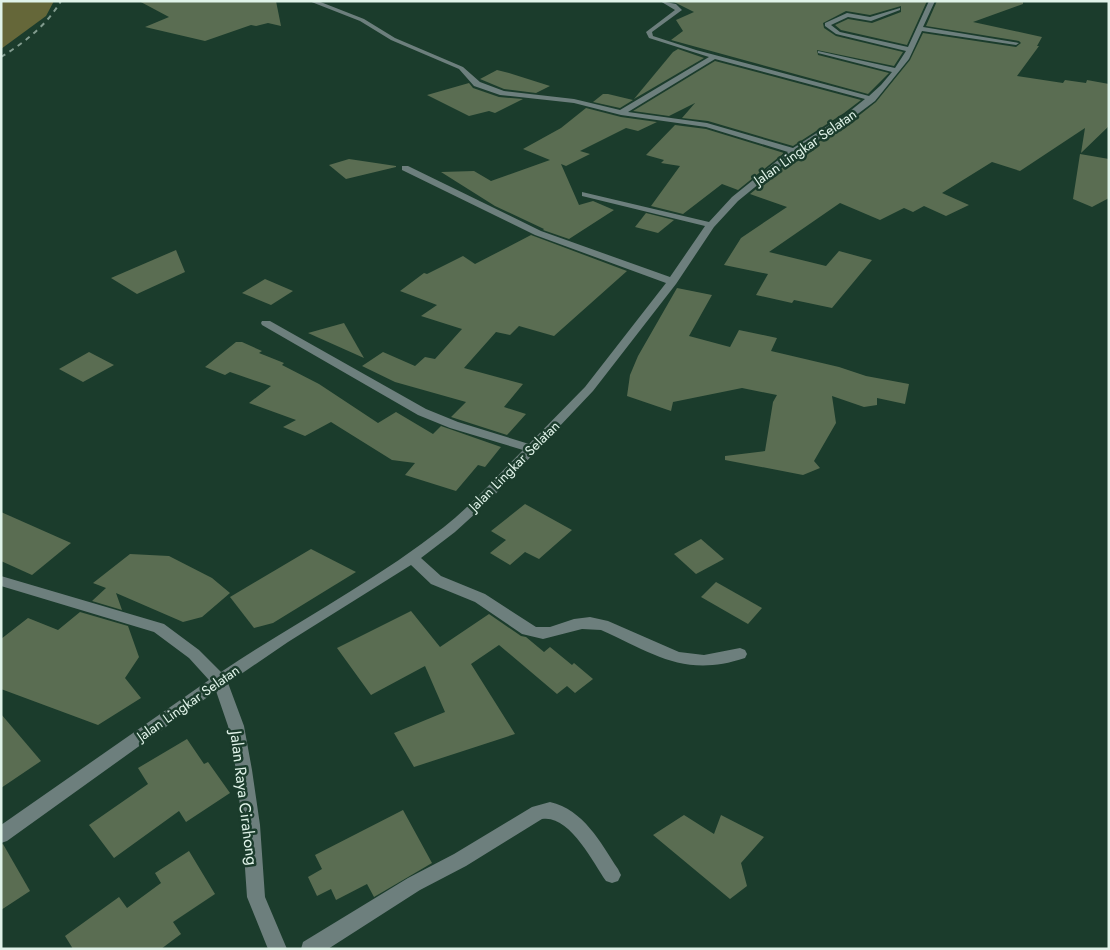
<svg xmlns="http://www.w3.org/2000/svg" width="1110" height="950" viewBox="0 0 1110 950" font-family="Jost,sans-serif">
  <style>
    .forest { fill: #656739 }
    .building { fill: #5a6d52 }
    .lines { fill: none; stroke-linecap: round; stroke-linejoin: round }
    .minor { fill: #6d7f7d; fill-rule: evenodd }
    .rail { stroke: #819b8e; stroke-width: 2; stroke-dasharray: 5 5; stroke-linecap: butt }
    .labels { text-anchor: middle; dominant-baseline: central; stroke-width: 5; stroke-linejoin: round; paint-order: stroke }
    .street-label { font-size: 14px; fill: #e0f3e9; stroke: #1b3c2c }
    .near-street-label { font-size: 16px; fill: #e0f3e9; stroke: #1b3c2c }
  </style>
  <rect width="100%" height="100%" fill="#1b3c2c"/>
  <path class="forest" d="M1 1H54L46 16 1 49Z"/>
  <g class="building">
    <path d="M139 1H276L281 26 268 23 256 26 251 25 205 41 145 27 169 17Z"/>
    <path d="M672 1H927L907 45 841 30 835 25 848 19 872 23 901 12V6L870 15 846 11 823 23 824 28 836 36 903 52 894 66 817 50 818 55 889 73 868 94 671 40 683 31 676 20 694 12Z"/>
    <path d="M937 1H1023V4L973 22 1042 37 1037 46H1039L1017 76 1063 83 1065 80 1086 83 1087 80 1109 84V126L1081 153 1085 128 1020 171 992 162 942 193 969 205 946 216 924 206 913 212 904 208 880 220 840 203 769 252 826 266 839 251 872 260 832 308 794 300 792 303 756 295 768 274 724 265 741 238 787 207 750 194 798 155 852 121 876 102 910 60 923 33 1016 47 1021 43 1019 41 926 26Z"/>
    <path d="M678 49 704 58 634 99 673 52Z"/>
    <path d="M715 61 861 100 844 113 793 146 708 121 682 118 695 103 669 116 633 111Z"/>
    <path d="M497 70 509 73 550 86 536 93 504 89 480 79Z"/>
    <path d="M469 83 473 88 499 97 523 99 495 113 489 111 469 116 427 95Z"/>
    <path d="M603 94H608L633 100 620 108 593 102Z"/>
    <path d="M586 108 621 117 657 122 638 131 626 128 580 151 590 154 566 166 561 164 579 205 593 201 614 210 569 239 543 230 544 229 495 206 441 172 474 171 491 181 550 160 523 149 561 128Z"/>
    <path d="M675 125 706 129 784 153 738 190 722 184 683 214 651 206 680 166 661 163 664 160 646 155Z"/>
    <path d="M1080 154 1109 159V198L1092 207 1073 199Z"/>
    <path d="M349 159 396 166V167L346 179 329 165Z"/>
    <path d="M646 213 674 220 658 233 635 227Z"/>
    <path d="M531 235 627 271 554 336 519 326 510 335 496 332 464 368 523 384 504 407 526 414 507 435 451 417 466 402 395 382 362 366 383 352 415 366 425 357 435 359 462 329 421 316 437 305 400 291 424 273 427 274 463 256 475 264Z"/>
    <path d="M176 250 185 272 137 294 111 278Z"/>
    <path d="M265 279 293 291 271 305 242 293Z"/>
    <path d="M677 288 712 295 689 336 730 347 739 330 777 338 771 351 839 367 866 376 909 384 905 404 877 398V405L864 407 832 396 836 423 814 461 820 468 803 475 725 460V456L765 451 773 402 777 395 742 388 673 402 671 411 627 396 630 375 638 356Z"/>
    <path d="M344 323 364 358 308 333Z"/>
    <path d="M236 342H242L262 351 259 353 284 363 282 365 319 384 378 423 396 412 433 434 441 426 501 447 485 467 478 465 456 491 405 475 415 463 392 460 331 422 305 436 283 427 296 420 249 403 271 386 230 372 225 375 205 367Z"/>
    <path d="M89 352 114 365 83 382 59 369Z"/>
    <path d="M525 504 572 530 539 559 525 552 510 565 490 553 506 540 491 531Z"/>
    <path d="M1 512 71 543 32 575 1 561Z"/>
    <path d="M701 539 724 559 696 574 674 554Z"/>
    <path d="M311 549 356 572 273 623 254 628 230 597Z"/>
    <path d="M130 554 169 556 212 578 230 593 202 617 183 622 116 593 122 610 92 601 106 588 93 583Z"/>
    <path d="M716 582 762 608 748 624 701 597Z"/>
    <path d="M411 611 440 647 489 614 521 636 526 637 544 652 550 647 572 665 574 663 593 679 575 693 567 686 557 694 499 645 471 664 515 734 414 767 394 733 445 712 425 666 371 695 337 648Z"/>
    <path d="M80 612 128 626 139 657 125 678 141 698 98 725 1 689V639L28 618 58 630Z"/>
    <path d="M1 714 41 761 1 788Z"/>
    <path d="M187 739 204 764 208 762 230 793 186 822 179 811 114 858 89 825 148 784 138 768Z"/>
    <path d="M403 810 432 863 374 897 367 884 336 900 331 889 317 896 308 877 322 869 315 855Z"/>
    <path d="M684 815 714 834 721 815 764 837 741 863 747 886 730 899 653 835Z"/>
    <path d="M3 844 30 891 1 910V845Z"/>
    <path d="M189 851 215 894 173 922 181 934 161 949H73L65 936 119 897 127 908 161 883 155 873Z"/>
  </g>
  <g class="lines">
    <g class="minor">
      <path d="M309 1H318L364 19 395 38 463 67 480 82 504 91 574 99 620 110 709 57 649 38 646 32 675 10 660 1 676 4 682 10 652 32 653 36 696 50 869 96 881 85 892 72 818 53V51L895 68 906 51 836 34 825 26V23L847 13 870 17 900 8V10L871 21 848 17 831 25 840 32 908 47 929 1H935L923 27 1019 43 1016 45 922 31 909 59 875 101 851 119 797 153 738 201 714 227 676 284 593 391 488 502 455 532 421 558 441 576 485 594 536 627H550L574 619 590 617 608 621 679 652 704 655 740 648 745 650 747 654 745 658C685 678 654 654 601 630L582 629 543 639 522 634 475 602 431 584 411 565 288 642 228 683 244 726 252 770 260 825 265 897 287 949H268L247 897 242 825 236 770 228 726 216 691 7 841 1 843V825L209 680 189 658 154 632 1 586V576L164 624 199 650 221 672C294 623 374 582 444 527 473 504 497 476 523 450L450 428 418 415 262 325 261 323 262 321H270L426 409 458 422 529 444 585 387 666 283 535 235 402 170V166H408L541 231 670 277 705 226 582 196V192L709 222 732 197 788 152 706 127 621 115 574 103 500 95 474 86 459 69 391 40 360 21ZM715 59 865 99 845 115 793 148 707 123 628 112Z"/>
      <path d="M550 802C584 810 600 842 618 869L621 875 618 881 612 883 606 881C593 862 569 814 542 819L466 866 420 890 328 949H301L303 942 408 878 454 854 532 807Z"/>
    </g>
    <path class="rail" d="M1 57C25 42 46 26 61 1"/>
  </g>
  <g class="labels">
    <g class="street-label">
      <text transform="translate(805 147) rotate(-35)">Jalan Lingkar Selatan</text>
      <text transform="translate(514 466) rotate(-45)">Jalan Lingkar Selatan</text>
      <text transform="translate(188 703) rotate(-35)">Jalan Lingkar Selatan</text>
    </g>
    <g class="near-street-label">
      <text transform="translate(244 798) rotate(83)">Jalan Raya Cirahong</text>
    </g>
  </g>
  <rect width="1110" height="950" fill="none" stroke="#e0f3e9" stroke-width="5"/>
</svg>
